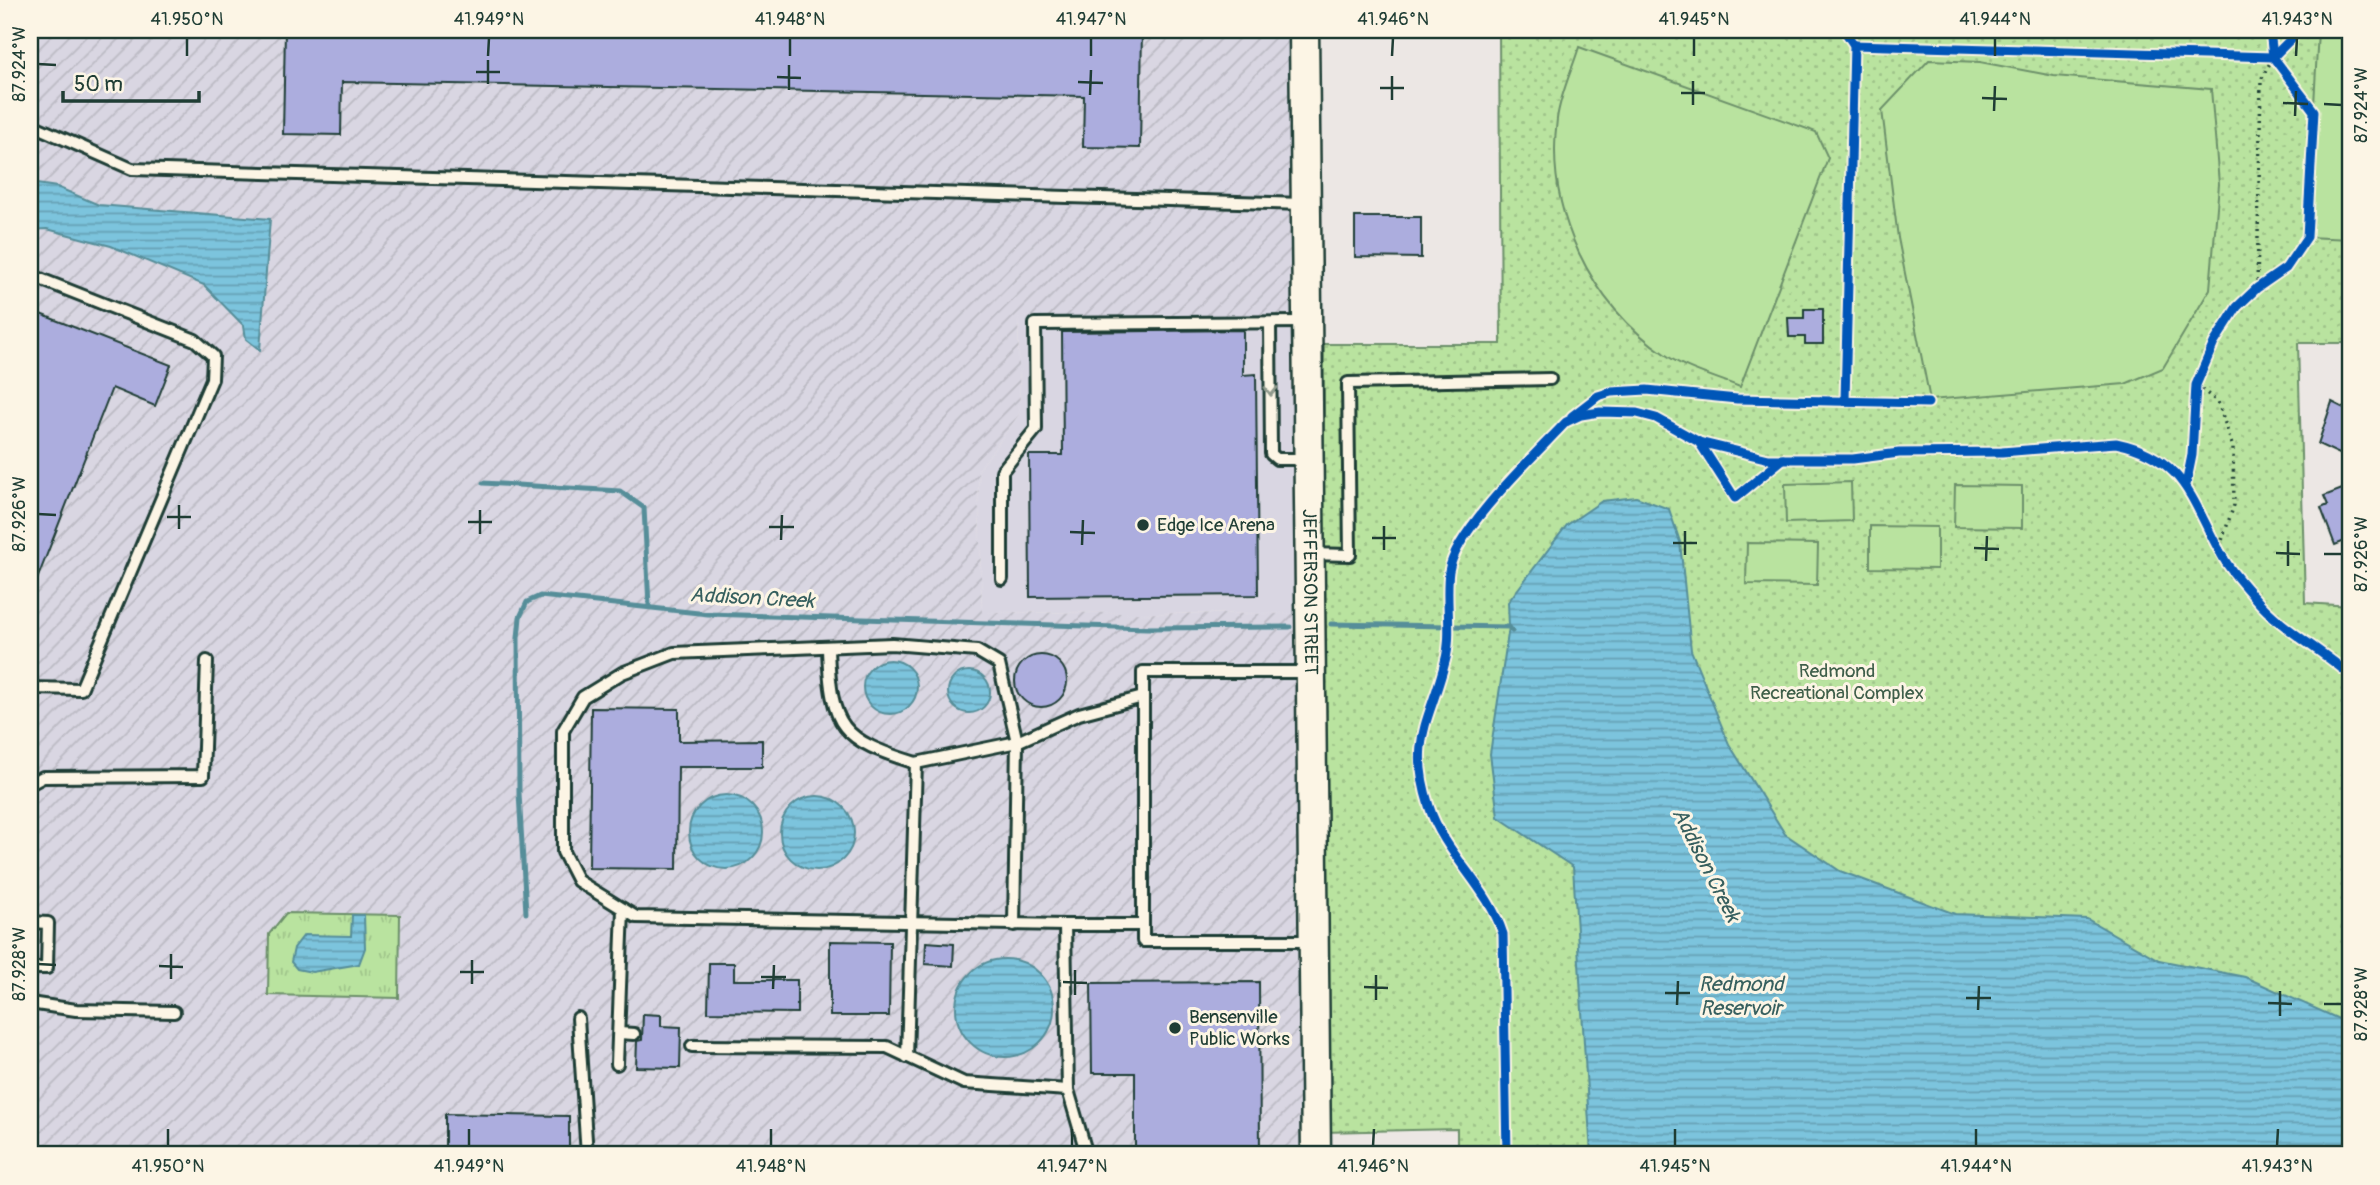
<svg xmlns="http://www.w3.org/2000/svg" width="2380" height="1185" viewBox="0 0 2380 1185" font-family="Pangolin,sans-serif">
  <style>
    .built { fill: #d9d6e2 }
    .industrial { fill: url(#industrial-furrows) }
    .grass { fill: url(#grass-tufts); stroke: #6c906a; stroke-width: 2 }
    .park { fill: url(#park-dots); stroke: #6c906a; stroke-width: 2 }
    .pitch { fill: #b9e39f; stroke: #6c906a; stroke-width: 2 }
    .water { fill: url(#water-rules); stroke: #578e99; stroke-width: 2 }
    .lines { fill: none; stroke-linecap: round; stroke-linejoin: round }
    .stream { stroke: #578e99; stroke-width: 5 }
    .building { fill: #acadde; stroke: #1f3d34; stroke-width: 2 }
    .lane-casing { stroke: #1f3d34; stroke-width: 16 }
    .secondary-casing { stroke: #1f3d34; stroke-width: 33 }
    .path { stroke: #1f3d34; stroke-width: 3.5; stroke-dasharray: 2 5; stroke-linecap: butt }
    .lane { stroke: #fcf5e5; stroke-width: 10 }
    .secondary { stroke: #fcf5e5; stroke-width: 28 }
    .cycleway-casing { stroke: #fcf5e5; stroke-width: 13 }
    .cycleway { stroke: #0057b8; stroke-width: 9 }
    .oneway { stroke: #8e998c }
    .ticks { fill: none; stroke: #1f3d34; stroke-width: 2.5 }
    .poi-dot { fill: #1f3d34; stroke: #fcf5e5; stroke-width: 2.5 }
    .labels { text-anchor: middle; dominant-baseline: central; stroke-width: 6; stroke-linejoin: round; paint-order: stroke }
    .poi-label { font-size: 19px; fill: #1f3d34; stroke: #fcf5e5; text-anchor: start }
    .street-label { font-size: 19px; fill: #1f3d34; stroke: #fcf5e5 }
    .park-label { font-size: 19px; fill: #3e5e49; stroke: #fcf5e5 }
    .water-label { font-size: 21px; font-style: italic; fill: #365f5e; stroke: #fcf5e5 }
    .neatline { fill: none; stroke: #1f3d34; stroke-width: 2.5 }
    .ticks-label { font-size: 18px; text-anchor: middle; fill: #1f3d34 }
  </style>
  <defs>
    <pattern id="industrial-furrows" width="10" height="10" patternUnits="userSpaceOnUse" patternTransform="scale(1.75)"><rect width="10" height="10" fill="#d9d6e2"/><path d="M-1 1l2-2M0 10L10 0M9 11l2-2" fill="none" stroke="#bab9c2"/></pattern>
    <pattern id="grass-tufts" width="24" height="20" patternUnits="userSpaceOnUse" patternTransform="scale(1.75)"><rect width="24" height="20" fill="#b9e39f"/><path d="M3 7l-1-3M5 7V3M7 7l1-3M15 17l-1-3M17 17v-4M19 17l1-3" fill="none" stroke="#9fc48a"/></pattern>
    <pattern id="park-dots" width="8" height="8" patternUnits="userSpaceOnUse" patternTransform="scale(1.75)"><rect width="8" height="8" fill="#b9e39f"/><path d="M2 2h.1M6 6h.1" fill="none" stroke="#9fc48a" stroke-width="1.8" stroke-linecap="round"/></pattern>
    <pattern id="water-rules" width="6" height="5" patternUnits="userSpaceOnUse" patternTransform="scale(1.75)"><rect width="6" height="5" fill="#7cc4dd"/><path d="M0 2.5h6" fill="none" stroke="#65a0b4"/></pattern>
  </defs>
  <rect width="100%" height="100%" fill="#ece7e4"/>
  <filter id="ink" filterUnits="userSpaceOnUse"><feTurbulence type="fractalNoise" baseFrequency=".0143" numOctaves="2"/><feDisplacementMap in="SourceGraphic" scale="14" xChannelSelector="R" yChannelSelector="G"/><feConvolveMatrix kernelMatrix="1 2 1 2 8 2 1 2 1" color-interpolation-filters="sRGB"/></filter>
  <g filter="url(#ink)">
    <path class="built" d="M1018 316 1294 318 1297 614 982 612 978 471 1020 413Z"/>
    <path class="industrial" d="M30 30H1290L1294 318 1018 316 1020 413 978 471 982 612 1297 614 1309 1155H30Z"/>
    <path class="grass" d="M286 913 400 915 399 998 268 995 269 934Z"/>
    <path class="park" d="M1499 30H2350V343H2298L2305 603 2350 606V1155H1457V1129L1322 1132 1324 344H1501Z"/>
    <g class="pitch">
      <path d="M2318 30H2350V239L2307 237Z"/>
      <path d="M1579 47 1816 132 1828 158 1740 387C1716 377 1687 370 1666 355 1590 304 1545 210 1557 119 1560 95 1572 70 1579 47Z"/>
      <path d="M1929 60 1980 62 2054 76 2211 89 2219 184 2210 289 2163 368 2125 384 1930 400 1898 238 1882 110Z"/>
      <path d="M1851 482 1852 521 1786 523 1785 484Z"/>
      <path d="M1955 485 2022 486V528L1954 527Z"/>
      <path d="M1870 526 1937 527V569L1870 568Z"/>
      <path d="M1747 543 1818 544 1817 585 1746 584Z"/>
    </g>
    <g class="water">
      <path d="M30 183 57 187 99 205 270 219 260 350 246 339 244 326 204 285 111 246 47 229 30 230Z"/>
      <path d="M1636 497 1669 509 1680 542 1691 650 1729 744 1785 834 1840 871 1955 914 2087 919 2159 960 2245 977 2350 1024V1155H1591L1573 867 1498 817 1490 754 1509 627 1508 602 1567 525 1602 501Z"/>
      <circle cx="890" cy="687" r="27"/>
      <circle cx="969" cy="692" r="21"/>
      <circle cx="726" cy="832" r="37"/>
      <circle cx="817" cy="833" r="37"/>
      <path d="M352 915H364L365 948 359 964 312 972 297 969 291 962 294 948 304 935 351 936Z"/>
      <circle cx="1005" cy="1008" r="49"/>
    </g>
    <g class="lines">
      <g class="stream">
        <path d="M483 483 620 491 644 508 649 606"/>
        <path d="M1331 624 1509 627 1512 631"/>
        <path d="M526 913 519 793 518 638 520 617 527 602 540 596 708 614 1147 628 1290 627"/>
      </g>
    </g>
    <g class="building">
      <path d="M285 30H1142L1140 148 1083 147 1084 96 342 82 341 135 283 134Z"/>
      <path d="M1355 217H1421V258L1355 257Z"/>
      <path d="M1804 309H1823V344H1805V337H1789L1788 318H1804Z"/>
      <path d="M30 310 171 365 155 406 112 388 31 595Z"/>
      <path d="M1243 330V375L1256 374 1258 595 1030 597 1029 455H1063L1062 332Z"/>
      <path d="M2332 402 2350 411V459L2318 444Z"/>
      <path d="M2350 486V539L2335 545 2321 508 2328 505 2324 496Z"/>
      <circle cx="1041" cy="681" r="26"/>
      <path d="M591 708 679 709V741L762 740V767H678L677 869 589 868Z"/>
      <path d="M830 941 890 942 889 1016H830Z"/>
      <path d="M926 942 954 944 953 966 925 964Z"/>
      <path d="M709 963H734V980H797V1013L708 1012Z"/>
      <path d="M1259 982 1260 1155H1135V1073H1092L1091 983Z"/>
      <path d="M643 1014 661 1015V1026L681 1027 680 1068 636 1067 637 1041 642 1040Z"/>
      <path d="M445 1114 569 1116V1155H445Z"/>
    </g>
    <g class="lines">
      <defs>
        <g id="lane">
          <path d="M30 124 132 169 1303 204"/>
          <path d="M30 275 195 340 213 356 212 379 81 689 30 688"/>
          <path d="M1270 323 1271 454 1277 459H1307"/>
          <path d="M1310 554 1350 555 1348 383 1550 379"/>
          <path d="M1002 579V471L1036 429 1035 324 1305 322"/>
          <path d="M828 649C831 728 841 740 916 763"/>
          <path d="M1311 672H1143V941H1313"/>
          <path d="M30 784 43 777 203 776 207 661"/>
          <path d="M30 922 48 923 47 968H30"/>
          <path d="M1014 925 1017 742 999 664 977 651 892 644 674 653 622 673 583 697 563 731V852L578 881 636 917 1065 925"/>
          <path d="M30 1003 76 1010 174 1012"/>
          <path d="M578 1018 587 1155"/>
          <path d="M619 1033 634 1034"/>
          <path d="M692 1046 887 1047 964 1083 1068 1090"/>
          <path d="M907 1057 916 763 1017 742 1079 714 1143 697"/>
          <path d="M617 1064 623 909"/>
          <path d="M1087 1155 1068 1090 1065 925H1143"/>
        </g>
        <g id="secondary">
          <path id="s1" d="M1304 30 1316 1155"/>
        </g>
      </defs>
      <use href="#lane" class="lane-casing"/>
      <use href="#secondary" class="secondary-casing"/>
      <g class="path">
        <path d="M2257 288 2261 80 2273 57"/>
        <path d="M2196 385 2218 402 2233 448 2234 505 2219 549"/>
      </g>
      <use href="#lane" class="lane"/>
      <use href="#secondary" class="secondary"/>
      <defs>
        <g id="cycleway">
          <path d="M1844 30 1854 45 1845 401"/>
          <path d="M1854 45 2273 57 2293 37 2296 30"/>
          <path d="M1572 416 1598 396 1611 392 1647 390 1737 399 1928 403"/>
          <path d="M1699 442 1735 498 1783 459"/>
          <path d="M2186 485 2192 455 2196 385 2214 343 2237 307 2257 288 2286 268 2307 237 2314 111 2273 57 2270 30"/>
          <path d="M1507 1155 1503 934C1488 886 1444 854 1429 806 1408 740 1430 722 1445 662 1453 634 1445 601 1449 571 1456 529 1535 455 1566 422L1581 415 1600 412 1637 413 1656 418 1699 442 1769 459H1853L1899 453 2002 452 2116 443C2188 458 2192 505 2224 559 2232 573 2244 585 2254 597 2281 629 2319 648 2350 675"/>
        </g>
      </defs>
      <use href="#cycleway" class="cycleway-casing"/>
      <use href="#cycleway" class="cycleway"/>
    </g>
    <defs><path id="oneway-chevron" d="M-2-3.5L2.5 0L-2 3.5" fill="none" stroke-width="1.6" stroke-linecap="round" stroke-linejoin="round" transform="scale(1.75)"/></defs>
    <use class="oneway" href="#oneway-chevron" transform="translate(1271 391) rotate(90)"/>
  </g>
  <path class="ticks" d="M187 56V38M488 56 489 38M790 56V38M1091 56V38M1392 56 1393 38M1694 56V38M1995 56V38M2296 56 2297 38M38 64 56 65M476 72H500M777 77 801 78M1078 82 1103 83M488 84V60M1380 88H1404M789 90V65M1681 93H1705M1090 95 1091 70M1982 98 2007 99M1392 100V76M2283 103 2308 104M2324 104 2342 105M1693 105V81M1994 111 1995 86M2295 116 2296 91M38 514 56 515M167 517H191M468 522H492M769 527H794M179 529V505M1070 532 1095 533M480 534V510M1372 538H1396M781 540 782 515M1673 543H1697M1082 545 1083 520M1974 548 1999 549M1384 550V526M2276 553 2300 554M2324 554H2342M1685 555V531M1986 561 1987 536M2288 566V541M38 964 56 965M159 966 183 967M460 972H484M761 977H786M171 979V954M1063 982 1087 983M472 984V960M1364 987 1388 988M773 989 774 965M1665 993H1690M1075 995V970M1966 998H1991M1376 1000V975M2268 1003 2292 1004M2324 1004H2342M1677 1005 1678 981M1978 1010 1979 986M2280 1016V991M168 1146V1129M469 1146V1129M771 1146V1129M1072 1146V1129M1373 1146 1374 1129M1675 1146V1129M1976 1146V1129M2277 1146 2278 1129"/>
  <g class="poi-dot">
    <circle cx="1143" cy="525" r="7"/>
    <circle cx="1175" cy="1028" r="7"/>
  </g>
  <g class="labels">
    <g class="poi-label">
      <text x="1157" y="525">Edge Ice Arena</text>
      <text x="1189" y="1017">Bensenville<tspan x="1189" dy="22">Public Works</tspan></text>
    </g>
    <g class="street-label">
      <text stroke="none"><textPath href="#s1" startOffset="562">JEFFERSON STREET</textPath></text>
    </g>
    <g class="park-label">
      <text x="1837" y="671">Redmond<tspan x="1837" dy="22">Recreational Complex</tspan></text>
    </g>
    <g class="water-label">
      <text transform="translate(752 598) rotate(3)">Addison Creek</text>
      <text transform="translate(1706 865) rotate(63)">Addison Creek</text>
      <text x="1741" y="984">Redmond<tspan x="1741" dy="24">Reservoir</tspan></text>
    </g>
  </g>
  <rect width="2380" height="1185" fill="none" stroke="#fcf5e5" stroke-width="77"/>
  <path d="M63 91v10h136v-10" fill="none" stroke="#1f3d34" stroke-width="3.5"/>
  <text x="74" y="91" font-size="21" fill="#1f3d34" stroke="#fcf5e5" stroke-width="5" paint-order="stroke">50 m</text>
  <rect x="38" y="38" width="2304" height="1108" class="neatline"/>
  <g class="ticks-label">
    <text x="187" y="25">41.950°N</text>
    <text x="489" y="25">41.949°N</text>
    <text x="790" y="25">41.948°N</text>
    <text x="1091" y="25">41.947°N</text>
    <text x="1393" y="25">41.946°N</text>
    <text x="1694" y="25">41.945°N</text>
    <text x="1995" y="25">41.944°N</text>
    <text x="2297" y="25">41.943°N</text>
    <text transform="translate(19 64) rotate(-90)" y="6">87.924°W</text>
    <text transform="translate(2361 105) rotate(-90)" y="6">87.924°W</text>
    <text transform="translate(19 514) rotate(-90)" y="6">87.926°W</text>
    <text transform="translate(2361 554) rotate(-90)" y="6">87.926°W</text>
    <text transform="translate(19 964) rotate(-90)" y="6">87.928°W</text>
    <text transform="translate(2361 1004) rotate(-90)" y="6">87.928°W</text>
    <text x="168" y="1172">41.950°N</text>
    <text x="469" y="1172">41.949°N</text>
    <text x="771" y="1172">41.948°N</text>
    <text x="1072" y="1172">41.947°N</text>
    <text x="1373" y="1172">41.946°N</text>
    <text x="1675" y="1172">41.945°N</text>
    <text x="1976" y="1172">41.944°N</text>
    <text x="2277" y="1172">41.943°N</text>
  </g>
</svg>
